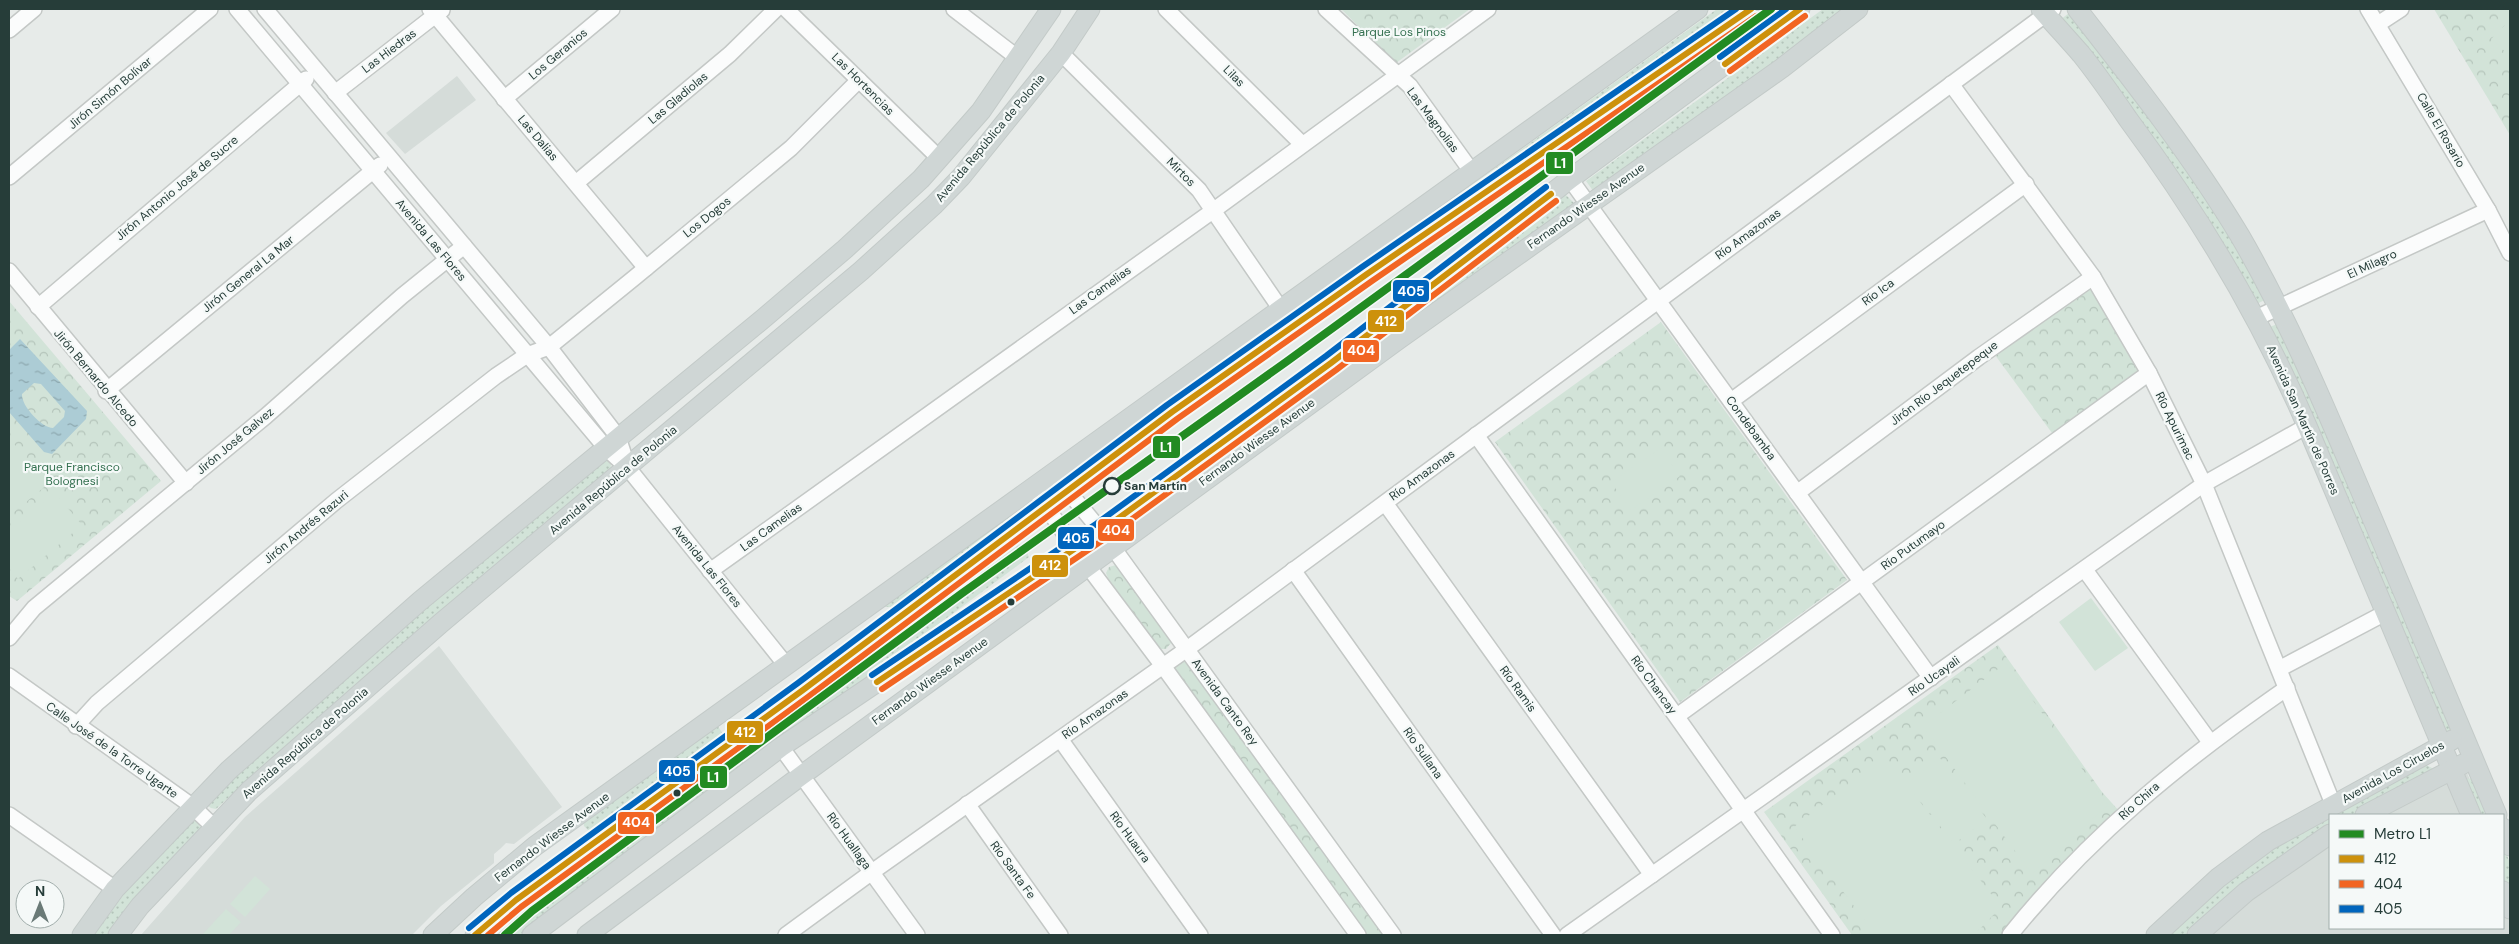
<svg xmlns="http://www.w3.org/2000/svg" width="2519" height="944" viewBox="0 0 2519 944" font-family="'DM Sans',sans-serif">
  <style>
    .built { fill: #d5dcd9 }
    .grass { fill: url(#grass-dots) }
    .park { fill: url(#park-crowns) }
    .pitch { fill: #d2e3d8 }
    .water { fill: url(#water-ripples); fill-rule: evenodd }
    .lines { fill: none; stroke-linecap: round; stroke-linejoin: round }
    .minor-casing { stroke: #c4c8c6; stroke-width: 18 }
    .major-casing { stroke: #c3cac8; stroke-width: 21 }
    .minor { stroke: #fbfcfc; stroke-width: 15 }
    .major { stroke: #cfd6d5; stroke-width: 19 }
    .bus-1-casing { stroke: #f5f9f8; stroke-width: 10 }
    .bus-2-casing { stroke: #f5f9f8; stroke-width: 10 }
    .bus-3-casing { stroke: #f5f9f8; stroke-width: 10 }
    .bus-1 { stroke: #cd910b; stroke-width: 6 }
    .bus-2 { stroke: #f26522; stroke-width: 6 }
    .bus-3 { stroke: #0065bd; stroke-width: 6 }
    .metro-1-casing { stroke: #f5f9f8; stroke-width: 11 }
    .metro-1 { stroke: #228b22; stroke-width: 8 }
    .stop-dot { fill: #f5f9f8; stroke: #263d39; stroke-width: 2.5 }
    .bus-dot { fill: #263d39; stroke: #f5f9f8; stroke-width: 2 }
    .labels { text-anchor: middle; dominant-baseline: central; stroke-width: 4.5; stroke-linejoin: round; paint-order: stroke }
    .park-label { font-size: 12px; fill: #347050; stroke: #f5f9f8 }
    .street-label { font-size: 12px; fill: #263d39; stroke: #f5f9f8 }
    .stop-label { font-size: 12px; font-weight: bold; fill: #263d39; stroke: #f5f9f8; text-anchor: start }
    .line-badge { stroke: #f5f9f8; stroke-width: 2 }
    .badge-label { font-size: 14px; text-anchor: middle; font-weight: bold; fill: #fff }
  </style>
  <defs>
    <pattern id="grass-dots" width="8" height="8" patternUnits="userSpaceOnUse" patternTransform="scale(1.25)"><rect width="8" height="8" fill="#d2e3d8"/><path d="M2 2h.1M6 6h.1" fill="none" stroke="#b4c4ba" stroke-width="1.8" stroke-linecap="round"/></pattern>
    <pattern id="park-crowns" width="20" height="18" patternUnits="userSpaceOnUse" patternTransform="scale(1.25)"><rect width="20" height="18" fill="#d2e3d8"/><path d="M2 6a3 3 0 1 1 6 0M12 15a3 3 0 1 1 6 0" fill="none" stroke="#b4c4ba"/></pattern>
    <pattern id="water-ripples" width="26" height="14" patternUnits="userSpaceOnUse" patternTransform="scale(1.25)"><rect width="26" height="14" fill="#acccd5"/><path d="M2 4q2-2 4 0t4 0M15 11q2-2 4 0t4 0" fill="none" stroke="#8ca7ae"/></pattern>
  </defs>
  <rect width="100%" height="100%" fill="#e7ebe9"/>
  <g class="built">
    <path d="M457 76 476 100 405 154 386 133Z"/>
    <path d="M439 646 562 807 514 844 506 843 500 849 494 854V863L441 906 412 935H141L245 817Z"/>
    <path d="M2460 755 2484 815H2342Z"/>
    <path d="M2330 821V928H2503V861L2510 879V935H2178Z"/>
  </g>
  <g class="grass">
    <path d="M1717 9H1736L1384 256 1381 250Z"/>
    <path d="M1823 9H1850L1596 195 1586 181Z"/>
    <path d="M2069 13 2192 172 2268 298 2255 305 2060 20Z"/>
    <path d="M1565 194 1579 208 1124 536 1117 527 1305 394Z"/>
    <path d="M2280 323 2453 724 2451 730 2445 731 2267 328Z"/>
    <path d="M608 458 611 465 610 471 257 771 216 809 211 808 204 803 231 767Z"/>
    <path d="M1028 502 1032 505 1031 512 904 607H876Z"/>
    <path d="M1015 543 1024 546 1029 557 763 754 751 737Z"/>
    <path d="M716 723 726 739 597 833H591L584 826 583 820Z"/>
    <path d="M733 749 746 767 523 935H485Z"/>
    <path d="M2424 764 2432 768V773L2429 777 2352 815H2330V828L2199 921 2184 935H2164L2208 894 2296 832Z"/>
    <path d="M2475 778 2490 815H2477L2464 784 2467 779Z"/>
    <path d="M193 817 198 822 202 831 114 935H94L130 886Z"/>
    <path d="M2503 845 2510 863V892L2503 875Z"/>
  </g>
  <g class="park">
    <path d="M1341 9H1470L1396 63Z"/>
    <path d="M2434 9H2510V135Z"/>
    <path d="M2090 288 2138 371 2052 433 1995 355Z"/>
    <path d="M9 301 161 481 17 601 9 596Z"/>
    <path d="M1661 322 1847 580 1680 702 1495 442Z"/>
    <path d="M1116 565 1121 568 1170 635 1171 643 1166 649H1159L1108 578 1106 573 1109 567Z"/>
    <path d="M1998 645 2102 792 2120 812 2002 935H1852L1764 812Z"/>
    <path d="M1183 661 1187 662 1385 935H1364L1175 672 1176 666Z"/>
  </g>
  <g class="pitch">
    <path d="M2510 20V56L2491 39Z"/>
    <path d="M10 439 48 484 9 516V440Z"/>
    <path d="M1661 448 1680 476 1631 510 1611 482Z"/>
    <path d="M55 493 82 525 18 579 9 568V531Z"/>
    <path d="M2091 598 2128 648 2095 671 2059 622Z"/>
    <path d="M2006 663 2108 805 2032 874 1923 726Z"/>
    <path d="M1885 756 2001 907 1974 935H1876L1794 827Z"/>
    <path d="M1940 758 1987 819 1954 844 1907 783Z"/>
    <path d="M255 876 270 889 245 917 230 904Z"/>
    <path d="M226 909 241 922 229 935H202Z"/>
  </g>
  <path class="water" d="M20 339 87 411 86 419 52 454 44 452 9 412V350ZM34 383 41 384 65 411 64 417 53 428C42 428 21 406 22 394Z"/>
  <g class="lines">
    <defs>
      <g id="minor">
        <path d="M237 9 606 448 628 468 786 665"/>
        <path d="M265 9 549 347 618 437 628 468"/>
        <path d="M430 9 646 268"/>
        <path d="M786 9 940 159"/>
        <path d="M954 9 1018 58"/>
        <path d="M1166 9 1302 144"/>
        <path d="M1326 9 1410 86 1472 172"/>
        <path d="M2368 9 2488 210 2510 253"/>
        <path d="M2378 24 2401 9"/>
        <path d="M9 30 34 9"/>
        <path d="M1061 53 1199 190 1280 308"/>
        <path d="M1951 84 2093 277 2149 373 2204 484 2333 804"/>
        <path d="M335 93 442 10"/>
        <path d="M504 99 612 9"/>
        <path d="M9 177 210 9"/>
        <path d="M1570 179 1931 678"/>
        <path d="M576 183 730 54 776 9"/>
        <path d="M9 271 186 483"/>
        <path d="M38 307 306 79"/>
        <path d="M2256 318 2488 210"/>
        <path d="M106 391 380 165"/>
        <path d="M1731 401 2026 184"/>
        <path d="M1476 435 1832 935"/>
        <path d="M1053 473 1101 531 1393 935"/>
        <path d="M1033 487 1075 549 1163 666 1358 935"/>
        <path d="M1797 493 1979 357 2093 277"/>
        <path d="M1385 503 1652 875"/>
        <path d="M1293 570 1553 935"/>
        <path d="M2085 570 2210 742"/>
        <path d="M710 571 1214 210 1488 9"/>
        <path d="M9 638 34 608 266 416 402 296 464 246"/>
        <path d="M2279 669 2385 613"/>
        <path d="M9 676 192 806 214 827"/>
        <path d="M1677 716 2149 373"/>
        <path d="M76 726 97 703 336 501 496 376 527 355 549 347 634 278 791 148 859 80"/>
        <path d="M1060 739 1200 935"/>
        <path d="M781 747 917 935"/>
        <path d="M967 804 1060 935"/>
        <path d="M9 815 115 889"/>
        <path d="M786 935 872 872 1187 649 2053 9"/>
        <path d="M1567 935 2204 484 2307 426"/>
        <path d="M2010 935C2091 834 2182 761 2287 688"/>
      </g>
      <g id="major">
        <path d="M2041 9C2054 24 2068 39 2081 54 2098 75 2113 97 2128 119 2199 215 2260 316 2307 426L2471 815"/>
        <path d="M2077 9C2134 82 2192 156 2240 236 2290 322 2328 414 2367 506 2411 609 2454 712 2497 815"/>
        <path d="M2365 815 2463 764"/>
        <path d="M2503 828 2510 846"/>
        <path d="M2503 891 2510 909"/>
        <path d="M82 935 115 889 229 770 420 601 764 318 845 249 921 179 981 111 1051 9"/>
        <path d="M118 935 140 906 249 791 441 623 861 271 934 205 961 177 1061 53 1090 9"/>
        <path d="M433 935 474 897 535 846 1698 9"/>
        <path d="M475 935 516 900 803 690 1172 412 1367 274 1751 9"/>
        <path d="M532 935 781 747 1101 531 1331 363 1570 179 1800 9"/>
        <path d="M587 935 802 775 1399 339 1782 68 1858 9"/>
        <path d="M2156 935 2218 878 2268 841 2452 740"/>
        <path d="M2197 935 2246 892 2330 834"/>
      </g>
    </defs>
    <use href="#minor" class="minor-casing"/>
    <use href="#major" class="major-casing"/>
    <use href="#minor" class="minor"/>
    <use href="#major" class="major"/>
    <defs>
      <g id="bus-1">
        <path d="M1725 64 1800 9"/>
        <path d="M877 682 1101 531 1331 363 1551 194"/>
        <path d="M475 935 516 900 803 690 1172 412 1367 274 1751 9"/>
      </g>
      <g id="bus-2">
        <path d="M1730 71 1805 16"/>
        <path d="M882 689 1106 538 1336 370 1556 201"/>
        <path d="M488 935 521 907 808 697 1177 419 1372 281 1756 16"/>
      </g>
      <g id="bus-3">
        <path d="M1720 57 1786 9"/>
        <path d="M872 675 1096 524 1326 356 1546 187"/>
        <path d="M469 928 511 893 798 683 1167 405 1362 267 1736 9"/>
      </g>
    </defs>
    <use href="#bus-1" class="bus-1-casing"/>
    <use href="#bus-2" class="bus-2-casing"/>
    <use href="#bus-3" class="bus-3-casing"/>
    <use href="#bus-1" class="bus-1"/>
    <use href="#bus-2" class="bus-2"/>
    <use href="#bus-3" class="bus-3"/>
    <defs>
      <path id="metro-1" d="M505 935 532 911 961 594 1286 362 1771 9"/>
    </defs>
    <use href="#metro-1" class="metro-1-casing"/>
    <use href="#metro-1" class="metro-1"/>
  </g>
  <circle class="stop-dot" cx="1112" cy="486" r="8"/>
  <g class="bus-dot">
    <circle cx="1011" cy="602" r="4.5"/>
    <circle cx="677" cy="793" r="4.5"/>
  </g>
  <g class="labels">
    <g class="park-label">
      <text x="1399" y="32">Parque Los Pinos</text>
      <text x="72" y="467">Parque Francisco<tspan x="72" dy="14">Bolognesi</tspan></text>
    </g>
    <g class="street-label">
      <text transform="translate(389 51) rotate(-37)">Las Hiedras</text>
      <text transform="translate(558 54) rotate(-40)">Los Geranios</text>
      <text transform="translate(1234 76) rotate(45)">Lilas</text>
      <text transform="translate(863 84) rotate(45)">Las Hortencias</text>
      <text transform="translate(110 93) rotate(-40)">Jirón Simón Bolívar</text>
      <text transform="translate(678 98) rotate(-40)">Las Gladiolas</text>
      <text transform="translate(1433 120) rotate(53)">Las Magnolias</text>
      <text transform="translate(2441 130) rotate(60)">Calle El Rosario</text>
      <text transform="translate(538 138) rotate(50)">Las Dalias</text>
      <text transform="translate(990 138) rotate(-50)">Avenida República de Polonia</text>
      <text transform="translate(1181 172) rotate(45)">Mirtos</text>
      <text transform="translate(177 188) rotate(-40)">Jirón Antonio José de Sucre</text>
      <text transform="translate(1586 206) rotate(-35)">Fernando Wiesse Avenue</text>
      <text transform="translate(707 217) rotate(-39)">Los Dogos</text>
      <text transform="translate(1748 234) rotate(-36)">Río Amazonas</text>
      <text transform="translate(431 240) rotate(50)">Avenida Las Flores</text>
      <text transform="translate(2372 264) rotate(-25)">El Milagro</text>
      <text transform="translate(248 274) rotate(-39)">Jirón General La Mar</text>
      <text transform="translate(1100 290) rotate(-36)">Las Camelias</text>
      <text transform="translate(1878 292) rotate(-36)">Río Ica</text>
      <text transform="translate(96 378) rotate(50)">Jirón Bernardo Alcedo</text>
      <text transform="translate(1944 383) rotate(-37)">Jirón Río Jequetepeque</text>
      <text transform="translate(2303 420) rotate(66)">Avenida San Martín de Porres</text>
      <text transform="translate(2175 426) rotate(64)">Río Apurimac</text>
      <text transform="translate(1751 428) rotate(54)">Condebamba</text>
      <text transform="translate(235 441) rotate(-40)">Jirón José Galvez</text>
      <text transform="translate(1257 442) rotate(-36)">Fernando Wiesse Avenue</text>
      <text transform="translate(1422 475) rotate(-36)">Río Amazonas</text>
      <text transform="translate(613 480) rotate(-40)">Avenida República de Polonia</text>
      <text transform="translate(306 527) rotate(-40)">Jirón Andrés Razuri</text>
      <text transform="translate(771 527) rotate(-36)">Las Camelias</text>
      <text transform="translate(1913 545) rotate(-36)">Río Putumayo</text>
      <text transform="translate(707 566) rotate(51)">Avenida Las Flores</text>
      <text transform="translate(1934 676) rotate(-35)">Río Ucayali</text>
      <text transform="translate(930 681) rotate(-36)">Fernando Wiesse Avenue</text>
      <text transform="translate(1654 685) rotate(54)">Río Chancay</text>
      <text transform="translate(1518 689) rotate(54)">Río Ramis</text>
      <text transform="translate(1225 702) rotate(54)">Avenida Canto Rey</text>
      <text transform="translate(1095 714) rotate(-35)">Río Amazonas</text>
      <text transform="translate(305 743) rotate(-41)">Avenida República de Polonia</text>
      <text transform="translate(112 750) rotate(35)">Calle José de la Torre Ugarte</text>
      <text transform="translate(1423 753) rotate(55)">Río Sullana</text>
      <text transform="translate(2393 772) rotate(-29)">Avenida Los Ciruelos</text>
      <text transform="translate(2139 801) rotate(-42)">Río Chira</text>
      <text transform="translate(552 837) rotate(-37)">Fernando Wiesse Avenue</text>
      <text transform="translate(1130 837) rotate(54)">Río Huaura</text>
      <text transform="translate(849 841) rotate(54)">Río Huallaga</text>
      <text transform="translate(1013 870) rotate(54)">Río Santa Fe</text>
    </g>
    <g class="stop-label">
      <text x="1124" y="486">San Martín</text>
    </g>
  </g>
  <g class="line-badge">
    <rect x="1545" y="151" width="29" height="24" rx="5" fill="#228b22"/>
    <rect x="1392" y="279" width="38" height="24" rx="5" fill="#0065bd"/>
    <rect x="1367" y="309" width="38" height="24" rx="5" fill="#cd910b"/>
    <rect x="1342" y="339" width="38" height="24" rx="5" fill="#f26522"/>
    <rect x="1152" y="435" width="29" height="24" rx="5" fill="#228b22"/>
    <rect x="1097" y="518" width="38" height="24" rx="5" fill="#f26522"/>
    <rect x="1057" y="526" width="38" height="24" rx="5" fill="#0065bd"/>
    <rect x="1031" y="554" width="38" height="24" rx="5" fill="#cd910b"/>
    <rect x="726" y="720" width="38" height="24" rx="5" fill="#cd910b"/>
    <rect x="658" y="759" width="38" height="24" rx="5" fill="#0065bd"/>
    <rect x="699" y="765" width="29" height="24" rx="5" fill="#228b22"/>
    <rect x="617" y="811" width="38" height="24" rx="5" fill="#f26522"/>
  </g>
  <g class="badge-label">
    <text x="1560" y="168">L1</text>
    <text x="1411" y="296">405</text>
    <text x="1386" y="326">412</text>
    <text x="1361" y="355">404</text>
    <text x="1166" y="452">L1</text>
    <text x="1116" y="535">404</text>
    <text x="1076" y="543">405</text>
    <text x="1050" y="570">412</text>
    <text x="745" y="737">412</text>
    <text x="677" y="776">405</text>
    <text x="713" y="782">L1</text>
    <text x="636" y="827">404</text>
  </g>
  <rect width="2519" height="944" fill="none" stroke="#263d39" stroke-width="20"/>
  <rect x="2329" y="814" width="175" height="115" fill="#f5f9f8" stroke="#a2aeac"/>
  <rect x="2339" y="830" width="25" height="8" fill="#228b22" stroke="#a2aeac"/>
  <text x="2374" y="839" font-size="15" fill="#263d39">Metro L1</text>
  <rect x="2339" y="855" width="25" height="8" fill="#cd910b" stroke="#a2aeac"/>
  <text x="2374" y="864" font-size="15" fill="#263d39">412</text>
  <rect x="2339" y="880" width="25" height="8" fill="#f26522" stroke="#a2aeac"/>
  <text x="2374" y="889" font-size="15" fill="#263d39">404</text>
  <rect x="2339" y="905" width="25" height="8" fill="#0065bd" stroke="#a2aeac"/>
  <text x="2374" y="914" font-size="15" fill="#263d39">405</text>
  <g transform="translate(40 904)"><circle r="24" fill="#f5f9f8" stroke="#a2aeac"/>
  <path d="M0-4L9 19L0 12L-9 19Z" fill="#6a7a77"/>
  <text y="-8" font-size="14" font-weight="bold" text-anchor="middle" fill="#263d39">N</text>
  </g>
</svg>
